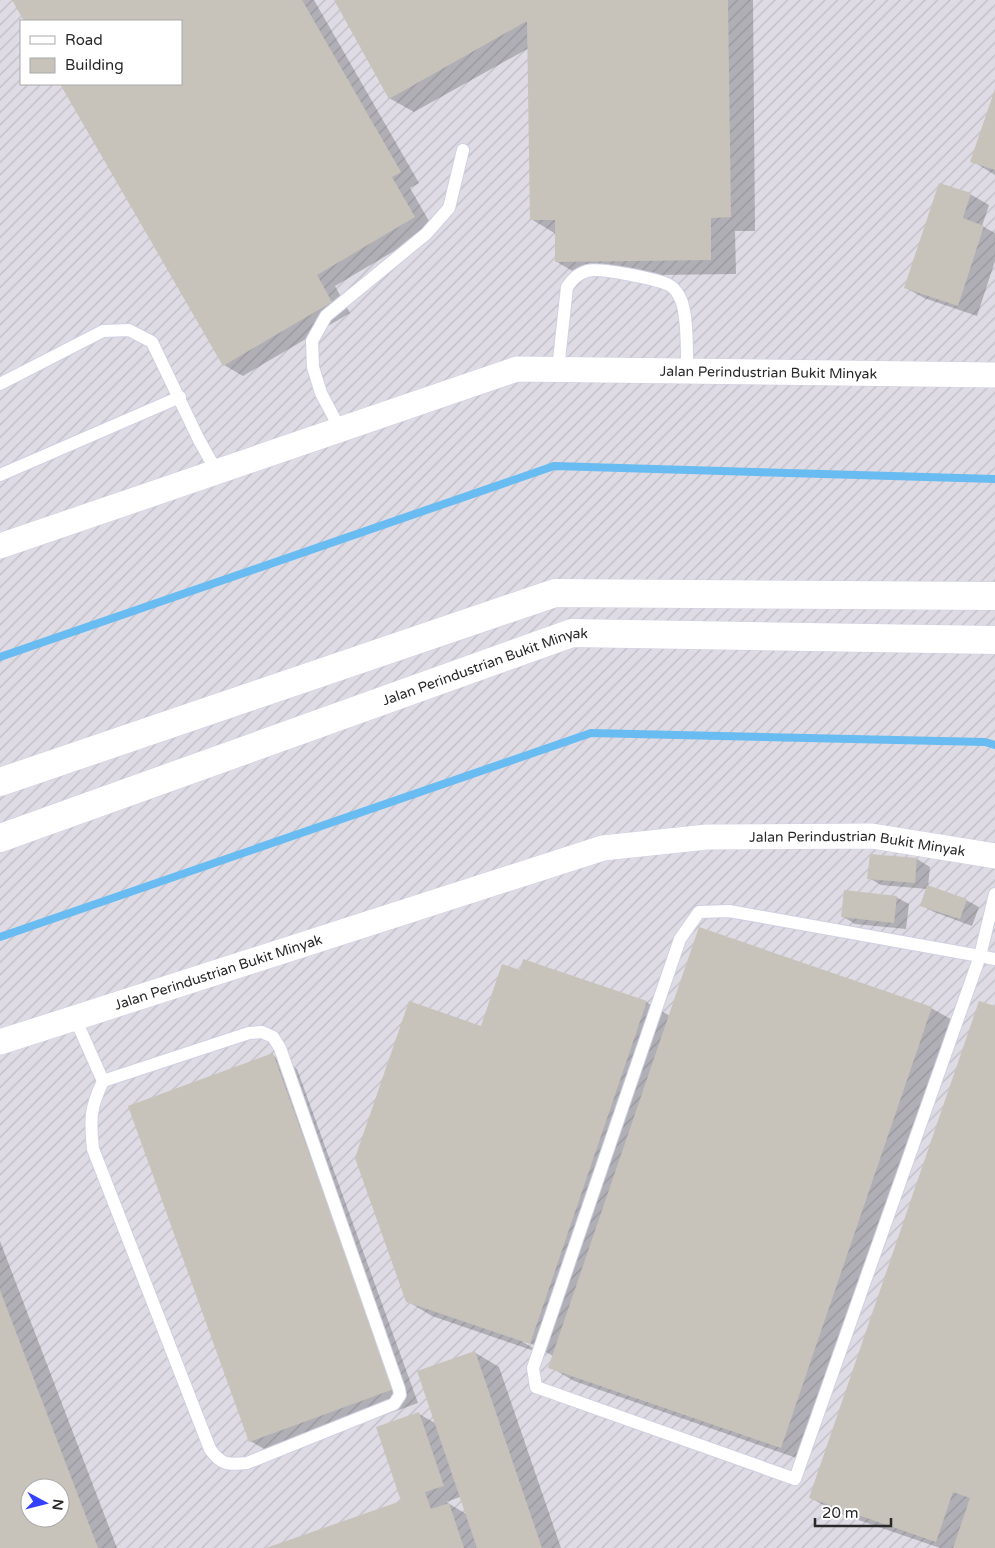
<svg xmlns="http://www.w3.org/2000/svg" width="995" height="1548" viewBox="0 0 995 1548" font-family="'Varela Round',sans-serif">
  <style>
    .industrial { fill: url(#industrial-furrows); fill-rule: evenodd }
    .shadow { fill: #0003; fill-rule: evenodd }
    .lines { fill: none; stroke-linecap: round; stroke-linejoin: round }
    .stream { stroke: #69bcf2; stroke-width: 8 }
    .building { fill: #c7c3ba; fill-rule: evenodd }
    .lane-casing { stroke: #cfd0e2; stroke-width: 14 }
    .street-casing { stroke: #cfd0e2; stroke-width: 26 }
    .secondary-casing { stroke: #cfd0e2; stroke-width: 29 }
    .lane { stroke: #fff; stroke-width: 12 }
    .street { stroke: #fff; stroke-width: 25 }
    .secondary { stroke: #fff; stroke-width: 28 }
    .labels { text-anchor: middle; dominant-baseline: central; stroke-width: 4.5; stroke-linejoin: round; paint-order: stroke }
    .street-label { font-size: 14px; fill: #292929; stroke: #fff }
  </style>
  <defs>
    <pattern id="industrial-furrows" width="10" height="10" patternUnits="userSpaceOnUse" patternTransform="scale(1.25)"><rect width="10" height="10" fill="#dedbe4"/><path d="M-1 1l2-2M0 10L10 0M9 11l2-2" fill="none" stroke="#bebcc4"/></pattern>
  </defs>
  <rect width="100%" height="100%" fill="#ece6da"/>
  <path class="industrial" d="M0 0H995V1548H0ZM21 21H181V84H21ZM30 1488H60V1518H30Z"/>
  <g class="shadow">
    <path d="M13 0H314L419 183 410 188 433 228 335 286 350 313 243 376 224 365 62 84H181V21H26Z"/>
    <path d="M335 0H753L755 231H735L736 274 581 276 557 262 556 234 531 219 529 48 414 112 389 98Z"/>
    <path d="M995 92V175L972 161Z"/>
    <path d="M970 194 989 205 982 226 995 233V261L977 316 924 298 906 288Z"/>
    <path d="M871 855 917 859 930 867 928 887 966 900 979 907 972 926 934 912 921 905 927 889 881 885 869 878Z"/>
    <path d="M896 897 909 904 906 929 855 924 842 916Z"/>
    <path d="M520 971 646 1002 670 1016 931 1008 956 1022 805 1461 574 1381 550 1367 553 1356 525 1340 523 1342 543 1354 432 1316 407 1301 482 1028Z"/>
    <path d="M995 1007V1548H940L835 1512 811 1498Z"/>
    <path d="M272 1055 297 1069 418 1403 275 1455 250 1441Z"/>
    <path d="M0 1241 117 1548H0ZM30 1488H60V1518H30Z"/>
    <path d="M474 1352 499 1367 561 1548H269L402 1502 419 1414 437 1424ZM460 1497 468 1515 446 1502Z"/>
  </g>
  <g class="lines">
    <g class="stream">
      <path d="M0 657 554 466 995 479"/>
      <path d="M0 937 591 733 985 742 995 745"/>
    </g>
  </g>
  <g class="building">
    <path d="M12 0H302L401 172 392 177 415 217 317 275 332 302 223 366 60 84H181V21H24Z"/>
    <path d="M334 0H728L731 217 711 218V260L555 262V220H530L527 21 389 99Z"/>
    <path d="M995 89V170L970 162Z"/>
    <path d="M939 183 971 193 963 218 984 226 958 306 904 288Z"/>
    <path d="M870 854 917 858 915 883 867 879Z"/>
    <path d="M927 885 967 899 960 919 920 906Z"/>
    <path d="M844 890 897 896 894 923 841 917Z"/>
    <path d="M699 927 932 1007 781 1448 548 1368Z"/>
    <path d="M523 959 647 1001 530 1344 406 1302 355 1158 409 1001 481 1026 502 964 520 970Z"/>
    <path d="M979 1001 995 1006V1548H953L970 1498 953 1492 936 1542 809 1498Z"/>
    <path d="M273 1053 394 1389 249 1442 128 1106Z"/>
    <path d="M0 1290 98 1548H0ZM30 1488H60V1518H30Z"/>
    <path d="M475 1351 542 1548H477L417 1371Z"/>
    <path d="M419 1412 444 1486 425 1492 431 1509 449 1503 464 1548H266L401 1501 376 1427Z"/>
  </g>
  <g class="lines">
    <defs>
      <g id="lane">
        <path d="M558 369 567 287C572 280 577 274 587 271 598 267 657 279 669 285 673 287 677 292 679 296 688 309 687 354 687 371"/>
        <path d="M0 384 103 331 129 330 152 342 199 440 217 472"/>
        <path d="M340 429 321 393 313 367 312 341 326 316 426 234 449 208 463 150"/>
        <path d="M0 475 180 397"/>
        <path d="M995 894 980 956 795 1479 536 1387 533 1368 680 939 699 912 729 911 980 956 995 959"/>
        <path d="M75 1018 103 1081"/>
        <path d="M262 1032 273 1037 280 1048 399 1389 400 1395 394 1404 247 1463C228 1465 221 1465 210 1449L93 1149C90 1119 90 1108 103 1081L249 1033Z"/>
      </g>
      <g id="street">
        <path id="s1" d="M0 546 517 369 995 375"/>
        <path id="s2" d="M0 1042 603 848 707 837 872 836 995 856"/>
      </g>
      <g id="secondary">
        <path d="M0 782 555 593 995 596"/>
        <path id="s3" d="M0 838 572 633 995 640"/>
      </g>
    </defs>
    <use href="#lane" class="lane-casing"/>
    <use href="#street" class="street-casing"/>
    <use href="#secondary" class="secondary-casing"/>
    <use href="#lane" class="lane"/>
    <use href="#street" class="street"/>
    <use href="#secondary" class="secondary"/>
  </g>
  <g class="labels">
    <g class="street-label">
      <text stroke="none"><textPath href="#s1" startOffset="798">Jalan Perindustrian Bukit Minyak</textPath></text>
      <text stroke="none"><textPath href="#s3" startOffset="515">Jalan Perindustrian Bukit Minyak</textPath></text>
      <text stroke="none"><textPath href="#s2" startOffset="889">Jalan Perindustrian Bukit Minyak</textPath></text>
      <text stroke="none"><textPath href="#s2" startOffset="229">Jalan Perindustrian Bukit Minyak</textPath></text>
    </g>
  </g>
  <rect x="20" y="20" width="162" height="65" fill="#ffffff" stroke="#a9a9a9"/>
  <rect x="30" y="36" width="25" height="8" fill="#ffffff" stroke="#a9a9a9"/>
  <text x="65" y="45" font-size="15" fill="#292929">Road</text>
  <rect x="30" y="58" width="25" height="15" fill="#c7c3ba" stroke="#a9a9a9"/>
  <text x="65" y="70" font-size="15" fill="#292929">Building</text>
  <g transform="translate(45 1503) rotate(97)"><circle r="24" fill="#ffffff" stroke="#a9a9a9"/>
  <path d="M0-4L9 19L0 12L-9 19Z" fill="#3340ff"/>
  <text y="-8" font-size="14" font-weight="bold" text-anchor="middle" fill="#292929">N</text>
  </g>
  <path d="M815 1518v8h76v-8" fill="none" stroke="#292929" stroke-width="2.5"/>
  <text x="822" y="1518" font-size="15" fill="#292929" stroke="#ffffff" stroke-width="4" paint-order="stroke">20 m</text>
</svg>
